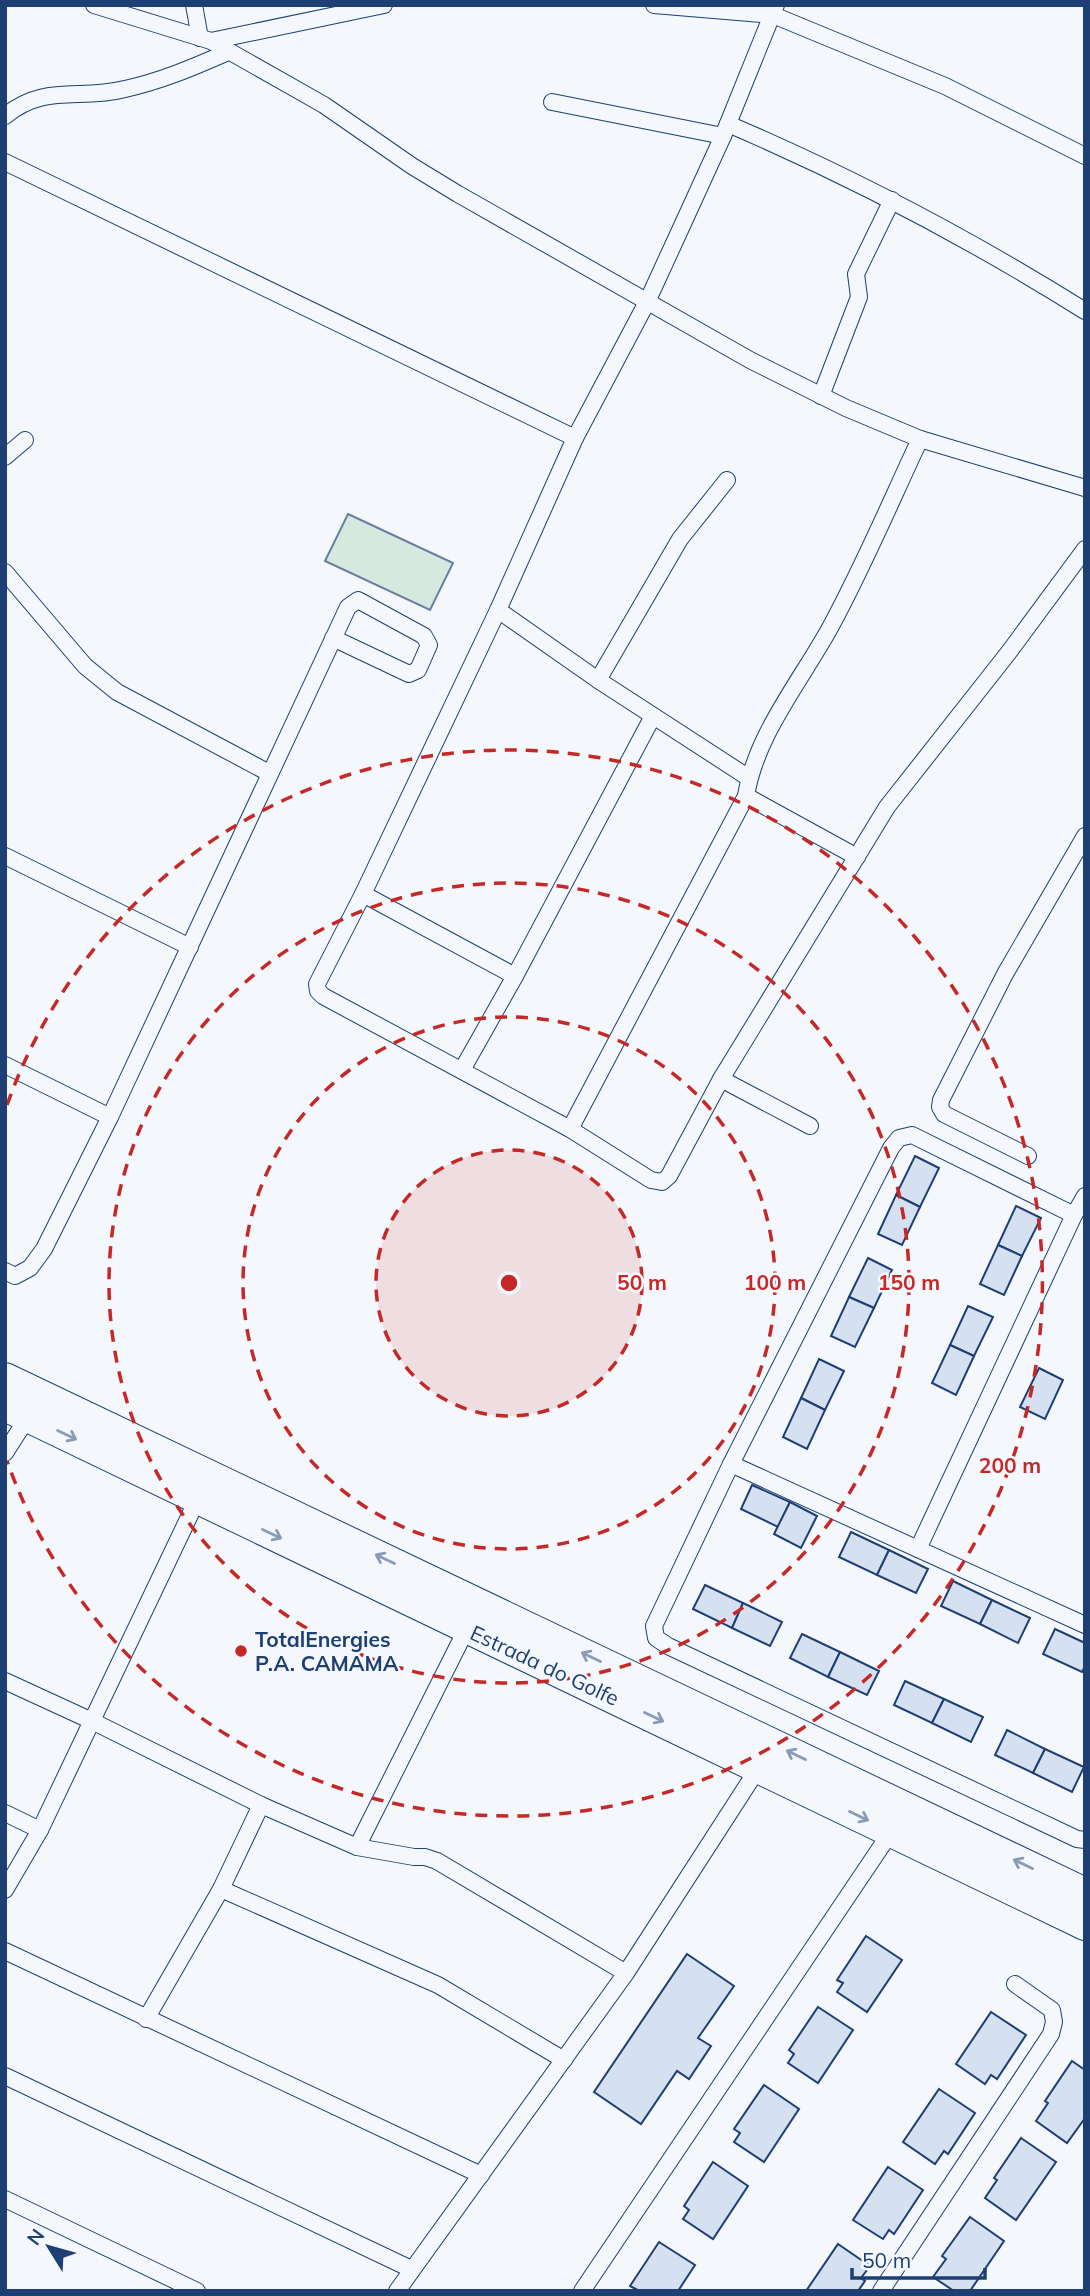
<svg xmlns="http://www.w3.org/2000/svg" width="1090" height="2296" viewBox="0 0 1090 2296" font-family="Mulish,sans-serif">
  <style>
    .green { fill: #d7e8df; stroke: #687fa3; stroke-width: 2 }
    .building { fill: #d5e0f0; stroke: #1d3f73; stroke-width: 2 }
    .lines { fill: none; stroke-linecap: round; stroke-linejoin: round }
    .street-casing { stroke: #1d3f73; stroke-width: 18 }
    .highway-casing { stroke: #1d3f73; stroke-width: 32 }
    .street { stroke: #f4f7fb; stroke-width: 16 }
    .highway { stroke: #f4f7fb; stroke-width: 30 }
    .oneway { stroke: #889bb7 }
    .ring { fill: none; stroke: #c62828; stroke-width: 3.5; stroke-dasharray: 12 9 }
    .poi-dot { fill: #c62828; stroke: #f4f7fb; stroke-width: 2.5 }
    .labels { text-anchor: middle; dominant-baseline: central; stroke-width: 5; stroke-linejoin: round; paint-order: stroke }
    .poi-label { font-size: 21px; font-weight: bold; fill: #1d3f73; stroke: #f4f7fb; text-anchor: start }
    .street-label { font-size: 21px; fill: #1d3f73; stroke: #f4f7fb }
    .centre { fill: #c62828; stroke: #f4f7fb; stroke-width: 3.5 }
    .ring-label { font-size: 21px; text-anchor: middle; font-weight: bold; fill: #c62828; stroke: #f4f7fb; stroke-width: 5; stroke-linejoin: round; paint-order: stroke }
  </style>
  <rect width="100%" height="100%" fill="#f4f7fb"/>
  <path class="green" d="M348 514 453 563 430 610 325 561Z"/>
  <g class="building">
    <path d="M915 1156 939 1168 920 1207 896 1195Z"/>
    <path d="M896 1195 920 1207 902 1245 878 1234Z"/>
    <path d="M1016 1206 1041 1218 1022 1256 998 1245Z"/>
    <path d="M998 1245 1022 1256 1004 1295 980 1284Z"/>
    <path d="M868 1258 892 1270 874 1308 849 1297Z"/>
    <path d="M849 1297 874 1308 855 1347 831 1336Z"/>
    <path d="M968 1306 993 1317 974 1356 950 1345Z"/>
    <path d="M950 1345 974 1356 956 1395 932 1383Z"/>
    <path d="M819 1359 844 1371 825 1410 801 1398Z"/>
    <path d="M1039 1368 1063 1380 1045 1419 1020 1407Z"/>
    <path d="M801 1398 825 1410 807 1449 783 1437Z"/>
    <path d="M752 1485 790 1502 778 1527 741 1509Z"/>
    <path d="M790 1502 817 1516 801 1548 774 1534Z"/>
    <path d="M851 1532 889 1550 877 1575 839 1557Z"/>
    <path d="M889 1550 928 1569 916 1593 877 1575Z"/>
    <path d="M953 1581 992 1600 980 1624 941 1606Z"/>
    <path d="M705 1585 743 1603 732 1628 693 1609Z"/>
    <path d="M992 1600 1030 1618 1018 1643 980 1624Z"/>
    <path d="M743 1603 782 1622 770 1646 732 1628Z"/>
    <path d="M1055 1629 1085 1643V1666L1082 1672 1043 1654Z"/>
    <path d="M802 1634 840 1652 828 1677 790 1658Z"/>
    <path d="M840 1652 879 1671 867 1695 828 1677Z"/>
    <path d="M905 1681 944 1699 932 1723 894 1705Z"/>
    <path d="M944 1699 983 1717 971 1742 932 1723Z"/>
    <path d="M1007 1730 1045 1749 1033 1773 995 1755Z"/>
    <path d="M1045 1749 1084 1767 1072 1792 1033 1773Z"/>
    <path d="M866 1936 902 1960 867 2012 837 1992 843 1983 837 1980Z"/>
    <path d="M687 1954 734 1986 698 2038 711 2046 689 2079 677 2071 641 2124 594 2092Z"/>
    <path d="M818 2007 853 2030 818 2083 788 2063 794 2054 789 2050Z"/>
    <path d="M991 2012 1026 2035 997 2079 991 2075 985 2084 956 2064Z"/>
    <path d="M1072 2061 1085 2070V2118L1067 2143 1036 2121 1048 2103 1045 2101Z"/>
    <path d="M764 2085 799 2109 764 2162 734 2142 740 2133 734 2129Z"/>
    <path d="M939 2089 975 2113 948 2154 944 2151 935 2164 903 2142Z"/>
    <path d="M1021 2138 1056 2162 1016 2220 985 2198 997 2180 994 2178Z"/>
    <path d="M713 2162 748 2186 713 2239 683 2219 689 2210 684 2206Z"/>
    <path d="M888 2167 923 2190 894 2234 889 2230 883 2239 853 2220Z"/>
    <path d="M970 2217 1004 2241 970 2291H954L933 2277 946 2259 942 2256Z"/>
    <path d="M659 2242 695 2265 678 2291H635L636 2289 630 2286Z"/>
    <path d="M838 2244 870 2266 861 2278 865 2281 858 2291H806Z"/>
  </g>
  <g class="lines">
    <defs>
      <g id="street">
        <path d="M94 5 211 41 324 105 412 166 458 194 750 360 846 408 920 439 1085 488"/>
        <path d="M194 5 200 38"/>
        <path d="M654 5 773 15 945 86 1085 156"/>
        <path d="M776 5 723 136 675 241 647 302 575 438 498 610 363 894 317 984 318 991 323 996 570 1129 651 1180 662 1182 669 1176 721 1079 887 807 1009 652 1085 549"/>
        <path d="M211 41 384 5"/>
        <path d="M552 102 723 136"/>
        <path d="M5 116C45 83 79 101 125 89 161 81 194 67 228 52"/>
        <path d="M728 124C852 177 970 239 1085 311"/>
        <path d="M5 162 575 438"/>
        <path d="M821 396 859 297 856 274 892 200"/>
        <path d="M5 457 25 440"/>
        <path d="M5 572 85 666 117 692 269 773"/>
        <path d="M498 610 598 680 749 778"/>
        <path d="M598 680 680 539 727 480"/>
        <path d="M746 796 857 857"/>
        <path d="M5 856 190 947"/>
        <path d="M363 894 515 976"/>
        <path d="M5 1065 110 1117"/>
        <path d="M462 1070 515 976 653 716"/>
        <path d="M721 1079 810 1126"/>
        <path d="M570 1129 746 796C756 734 801 681 831 626 864 565 891 501 920 439"/>
        <path d="M1028 1156 944 1114 940 1107 941 1100 1005 974 1085 836"/>
        <path d="M1074 1215 912 1135 899 1138 891 1148 731 1464 654 1626 656 1638 668 1646 1077 1839 1085 1840"/>
        <path d="M5 1271 15 1276 30 1268 44 1249 110 1117 348 607 358 600 424 636 429 645 418 670 409 674 333 638"/>
        <path d="M5 1453 28 1417"/>
        <path d="M731 1464 1085 1625"/>
        <path d="M918 1549 1074 1215 1085 1196"/>
        <path d="M5 1681 92 1721 261 1805 357 1847 414 1857H425L437 1861 626 1973"/>
        <path d="M5 1813 40 1830"/>
        <path d="M357 1847 467 1628"/>
        <path d="M221 1889 438 1985 564 2060"/>
        <path d="M5 1890 40 1830 198 1498"/>
        <path d="M5 1951 481 2175"/>
        <path d="M146 2019 221 1889 261 1805"/>
        <path d="M5 2076 411 2269"/>
        <path d="M5 2199 197 2291"/>
        <path d="M397 2291 626 1973 759 1767"/>
        <path d="M582 2291 891 1832"/>
        <path d="M881 2291 1051 2034 1054 2022 1052 2010 1015 1984"/>
      </g>
      <g id="highway">
        <path d="M5 1378 1085 1893"/>
        <path d="M5 1406 1085 1925"/>
      </g>
    </defs>
    <use href="#street" class="street-casing"/>
    <use href="#highway" class="highway-casing"/>
    <use href="#street" class="street"/>
    <use href="#highway" class="highway"/>
  </g>
  <defs><path id="oneway-shaft" d="M-6 0H5M1.5-3L5.5 0L1.5 3" fill="none" stroke-width="1.6" stroke-linecap="round" stroke-linejoin="round" transform="scale(1.75)"/></defs>
  <g class="oneway">
    <use href="#oneway-shaft" transform="translate(67 1435) rotate(26)"/>
    <use href="#oneway-shaft" transform="translate(272 1534) rotate(25)"/>
    <use href="#oneway-shaft" transform="translate(385 1559) rotate(-155)"/>
    <use href="#oneway-shaft" transform="translate(591 1657) rotate(-154)"/>
    <use href="#oneway-shaft" transform="translate(654 1717) rotate(25)"/>
    <use href="#oneway-shaft" transform="translate(796 1755) rotate(-154)"/>
    <use href="#oneway-shaft" transform="translate(859 1816) rotate(26)"/>
    <use href="#oneway-shaft" transform="translate(1023 1864) rotate(-154)"/>
  </g>
  <circle cx="509" cy="1283" r="133" fill="#c62828" fill-opacity=".12"/>
  <g class="ring">
    <circle cx="509" cy="1283" r="133"/>
    <circle cx="509" cy="1283" r="266"/>
    <circle cx="509" cy="1283" r="400"/>
    <path d="M7 1105A533 533 0 1 1 7 1461"/>
  </g>
  <circle class="poi-dot" cx="241" cy="1651" r="7"/>
  <g class="labels">
    <g class="poi-label">
      <text x="255" y="1639">TotalEnergies<tspan x="255" dy="24">P.A. CAMAMA</tspan></text>
    </g>
    <g class="street-label">
      <text transform="translate(545 1665) rotate(25)">Estrada do Golfe</text>
    </g>
  </g>
  <circle cx="509" cy="1283" r="10" class="centre"/>
  <g class="ring-label">
    <text x="642" y="1290">50 m</text>
    <text x="775" y="1290">100 m</text>
    <text x="909" y="1290">150 m</text>
    <text x="1010" y="1473">200 m</text>
  </g>
  <rect width="1090" height="2296" fill="none" stroke="#1d3f73" stroke-width="14"/>
  <g transform="translate(49 2247) rotate(307)" stroke="#f4f7fb" stroke-width="5" paint-order="stroke">
  <path d="M0-5L12 26L0 18L-12 26Z" fill="#1d3f73"/>
  <text y="-10" font-size="19" font-weight="bold" text-anchor="middle" fill="#1d3f73">N</text>
  </g>
  <path d="M852 2268v10h133v-10" fill="none" stroke="#1d3f73" stroke-width="3.5"/>
  <text x="862" y="2268" font-size="21" fill="#1d3f73" stroke="#f4f7fb" stroke-width="5" paint-order="stroke">50 m</text>
</svg>
